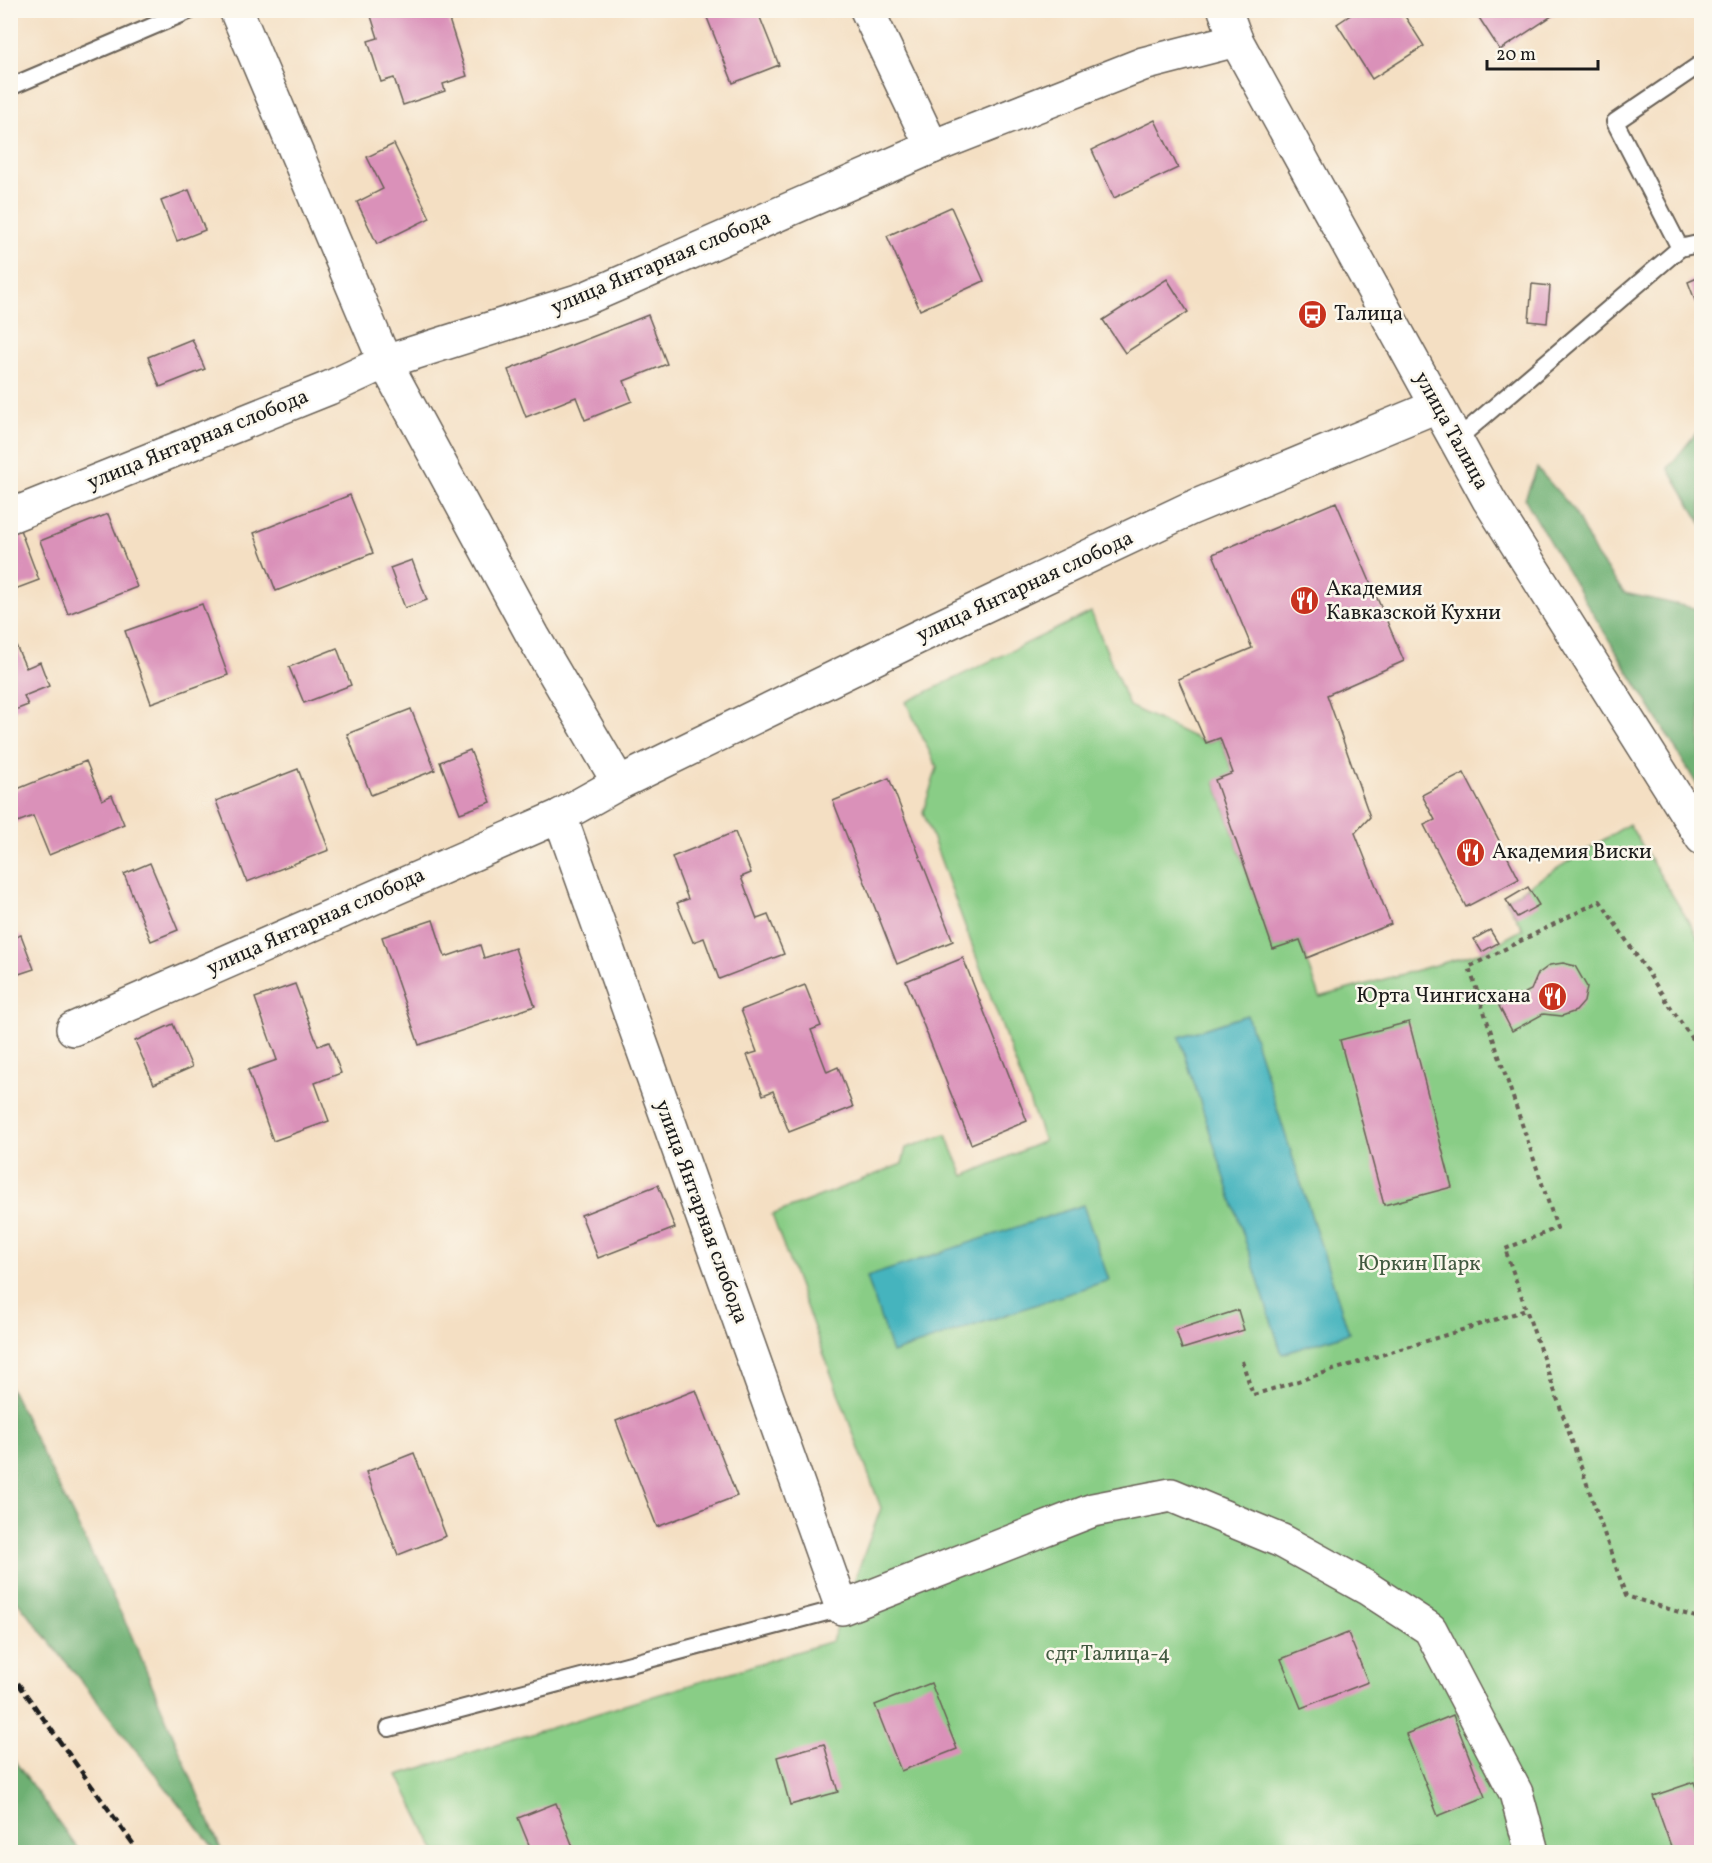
<svg xmlns="http://www.w3.org/2000/svg" width="1712" height="1863" viewBox="0 0 1712 1863" font-family="Vollkorn,serif">
  <style>
    .green { fill: #89cd86; stroke: #527451; stroke-width: 1.5 }
    .forest { fill: #6eb073; stroke: #456648; stroke-width: 1.5 }
    .water { fill: #45b4be; stroke: #30686d; stroke-width: 1.5 }
    .building { fill: #da91b9 }
    .lines { fill: none; stroke-linecap: round; stroke-linejoin: round }
    .service-casing { stroke: #686056; stroke-width: 20 }
    .minor-casing { stroke: #686056; stroke-width: 36 }
    .tertiary-casing { stroke: #686056; stroke-width: 36 }
    .path { stroke: #686056; stroke-width: 4; stroke-dasharray: 4.5 4.5; stroke-linecap: butt }
    .service { stroke: #fff; stroke-width: 16 }
    .minor { stroke: #fff; stroke-width: 33 }
    .tertiary { stroke: #fff; stroke-width: 33 }
    .rail { stroke: #1c1c1c; stroke-width: 4.5; stroke-dasharray: 9 4.5; stroke-linecap: butt }
    .labels { text-anchor: middle; dominant-baseline: central; stroke-width: 5; stroke-linejoin: round; paint-order: stroke }
    .street-label { font-size: 21px; fill: #1c1c1c; stroke: #fbf7ec }
    .poi-label { font-size: 21px; fill: #1c1c1c; stroke: #fbf7ec; text-anchor: start }
    .park-label { font-size: 21px; fill: #425a41; stroke: #fbf7ec }
  </style>
  <rect width="100%" height="100%" fill="#fbf7ec"/>
  <filter id="ink" filterUnits="userSpaceOnUse"><feTurbulence type="fractalNoise" baseFrequency=".0167" numOctaves="2"/><feDisplacementMap in="SourceGraphic" scale="12" xChannelSelector="R" yChannelSelector="G"/><feConvolveMatrix kernelMatrix="1 2 1 2 8 2 1 2 1" color-interpolation-filters="sRGB"/></filter>
  <filter id="wash" filterUnits="userSpaceOnUse"><feTurbulence type="fractalNoise" baseFrequency=".008" numOctaves="4" result="noise"/><feDisplacementMap in="SourceGraphic" scale="24" xChannelSelector="R" yChannelSelector="G"/><feGaussianBlur stdDeviation="1.35" result="paint"/><feColorMatrix in="noise" values="0 0 0 0 0 0 0 0 0 0 0 0 0 0 0 0 0 1.4 0 .05"/><feComposite in="paint" operator="in"/></filter>
  <g filter="url(#wash)">
    <rect width="100%" height="100%" fill="#f4dfc3"/>
    <path class="green" d="M1091 612 1129 706 1206 743 1220 738 1233 773 1215 781 1273 948 1300 940 1320 997 1482 952 1523 929 1506 900 1629 824 1701 942V1852H436L398 1775 832 1641 881 1508 772 1215 902 1164 906 1148 946 1135 964 1176 1044 1141 923 812 937 768 906 702Z"/>
    <g class="forest">
      <path d="M1701 427V523L1668 468Z"/>
      <path d="M1537 468 1573 509 1597 556 1624 593 1699 609 1701 792C1644 693 1581 599 1525 499Z"/>
      <path d="M10 1387 130 1632 222 1852H217L11 1593Z"/>
      <path d="M10 1756H11L80 1852H11Z"/>
    </g>
    <g class="water">
      <path d="M1247 1015 1349 1333 1282 1354 1179 1037Z"/>
      <path d="M1083 1205 1109 1280 892 1353 867 1277Z"/>
    </g>
    <g id="blocks">
      <g class="building">
        <path d="M378 10H446L467 76 443 84 445 91 403 105 394 78 381 82 368 41 378 38 370 13Z"/>
        <path d="M704 10H757L779 65 733 83Z"/>
        <path d="M1358 10H1401L1424 46 1372 79 1337 24Z"/>
        <path d="M1474 10H1561L1500 50Z"/>
        <path d="M1155 120 1178 168 1114 198 1092 150Z"/>
        <path d="M394 144 430 218 377 244 357 202 383 189 367 157Z"/>
        <path d="M189 190 205 230 177 241 161 201Z"/>
        <path d="M951 207 984 281 920 310 887 236Z"/>
        <path d="M1702 276V316H1701L1688 282Z"/>
        <path d="M1167 279 1188 312 1125 353 1103 320Z"/>
        <path d="M1532 284 1550 286 1547 323 1529 321Z"/>
        <path d="M648 315 667 364 624 381 632 401 585 420 576 397 526 417 508 370Z"/>
        <path d="M192 339 205 369 160 387 148 357Z"/>
        <path d="M350 495 373 553 276 591 254 533Z"/>
        <path d="M1336 502 1404 661 1327 695 1370 817 1355 833 1391 924 1307 958 1300 940 1273 949 1215 780 1233 773 1220 738 1206 743 1178 679 1252 648 1213 554Z"/>
        <path d="M108 514 137 587 68 614 40 541Z"/>
        <path d="M19 527 39 580 10 591V530Z"/>
        <path d="M412 560 427 600 405 608 390 568Z"/>
        <path d="M202 604 228 675 151 703 125 631Z"/>
        <path d="M15 643 26 668 40 662 49 686 24 696 28 705 10 712V645Z"/>
        <path d="M337 648 351 685 304 703 289 667Z"/>
        <path d="M411 709 435 770 371 795 347 734Z"/>
        <path d="M470 750 491 802 460 813 440 762Z"/>
        <path d="M86 761 102 800 112 795 124 824 49 855 33 816 10 825V792Z"/>
        <path d="M298 769 329 850 247 882 216 801Z"/>
        <path d="M1464 773 1519 879 1466 907 1424 825 1435 820 1422 795Z"/>
        <path d="M889 778 953 941 897 964 833 801Z"/>
        <path d="M735 832 751 873 741 877 757 919 768 915 784 954 719 979 704 938 693 942 677 903 688 899 672 857Z"/>
        <path d="M150 863 178 930 151 941 124 874Z"/>
        <path d="M1528 887 1539 905 1517 917 1506 900Z"/>
        <path d="M433 920 445 957 480 945 484 958 515 948 535 1006 419 1045 382 937Z"/>
        <path d="M1490 930 1498 943 1482 952 1474 939Z"/>
        <path d="M21 935 34 969 10 977V939Z"/>
        <path d="M963 958 1027 1121 971 1144 906 981Z"/>
        <path d="M1563 963 1575 966 1587 987 1584 1002 1576 1011 1562 1016 1543 1014 1512 1031 1499 1006 1531 990 1538 974 1550 965Z"/>
        <path d="M295 984 318 1046 329 1042 341 1073 315 1083 329 1121 273 1141 248 1070 277 1060 255 998Z"/>
        <path d="M805 985 821 1026 811 1030 827 1072 838 1067 853 1107 789 1132 773 1091 763 1095 747 1055 757 1052 741 1010Z"/>
        <path d="M1409 1022 1452 1187 1384 1205 1340 1040Z"/>
        <path d="M173 1024 192 1067 154 1084 135 1041Z"/>
        <path d="M658 1185 675 1228 598 1258 581 1215Z"/>
        <path d="M1238 1310 1244 1330 1182 1349 1176 1330Z"/>
        <path d="M696 1390 737 1496 657 1527 616 1421Z"/>
        <path d="M414 1453 446 1536 398 1555 366 1472Z"/>
        <path d="M1348 1633 1368 1682 1301 1708 1281 1659Z"/>
        <path d="M931 1683 957 1749 901 1771 875 1705Z"/>
        <path d="M1453 1715 1485 1797 1438 1816 1406 1734Z"/>
        <path d="M824 1744 838 1792 790 1805 777 1757Z"/>
        <path d="M1694 1782 1702 1804V1852H1673L1653 1796Z"/>
        <path d="M556 1803 575 1852H532L518 1818Z"/>
      </g>
    </g>
  </g>
  <g filter="url(#ink)">
    <use href="#blocks" fill-opacity="0" stroke="#686056" stroke-width="1.5"/>
    <g class="lines">
      <defs>
        <g id="service">
          <path d="M10 87 191 10"/>
          <path d="M1680 248 1702 243"/>
          <path d="M1456 440 1680 248 1615 122 1702 63"/>
          <path d="M389 1728 842 1608"/>
        </g>
        <g id="minor">
          <path d="M236 10 385 362 533 636 619 783"/>
          <path d="M867 10 932 147"/>
          <path d="M10 516 329 388 385 362 584 299 932 147 1143 64 1236 40"/>
          <path d="M560 816 842 1608 1093 1510 1171 1495 1282 1541 1367 1588 1430 1629 1516 1793 1532 1852"/>
          <path d="M73 1029 560 816 619 783 916 638 1189 509 1437 406"/>
        </g>
        <path id="tertiary" d="M1225 10 1236 40 1489 500 1702 838"/>
      </defs>
      <use href="#service" class="service-casing"/>
      <use href="#minor" class="minor-casing"/>
      <use href="#tertiary" class="tertiary-casing"/>
      <g class="path">
        <path d="M1702 1054 1600 901 1469 967 1557 1228 1505 1249 1626 1596 1702 1619"/>
        <path d="M1242 1361 1253 1395 1526 1310"/>
      </g>
      <use href="#service" class="service"/>
      <use href="#minor" class="minor"/>
      <use href="#tertiary" class="tertiary"/>
      <path class="rail" d="M10 1672 139 1852"/>
    </g>
  </g>
  <defs>
    <symbol id="bus-disc" viewBox="-11 -11 22 22"><circle r="9.5" fill="#c8321e" stroke="#fbf7ec"/><path d="M-5-6H5V4H4V6H2V4H-2V6H-4V4H-5ZM-3.5-4V0h7V-4ZM-3.5 1.2v1.5H-2V1.2ZM2 1.2v1.5H3.5V1.2Z" fill="#fff"/></symbol>
    <symbol id="restaurant-disc" viewBox="-11 -11 22 22"><circle r="9.5" fill="#c8321e" stroke="#fbf7ec"/><path d="M-5-6h1v4h1v-4h1v4h1v-4h1v5L-1.5 .5V6h-2V.5L-5-1ZM5-6V6H3V1.5H1.5Q1.5-4 5-6Z" fill="#fff"/></symbol>
  </defs>
  <g fill-rule="evenodd">
    <use href="#bus-disc" x="1296" y="298" width="33" height="33"/>
    <use href="#restaurant-disc" x="1288" y="584" width="33" height="33"/>
    <use href="#restaurant-disc" x="1454" y="836" width="33" height="33"/>
    <use href="#restaurant-disc" x="1536" y="980" width="33" height="33"/>
  </g>
  <g class="labels">
    <g class="street-label">
      <text transform="translate(661 263) rotate(-23)">улица Янтарная слобода</text>
      <text transform="translate(1451 431) rotate(61)">улица Талица</text>
      <text transform="translate(198 440) rotate(-22)">улица Янтарная слобода</text>
      <text transform="translate(1025 587) rotate(-25)">улица Янтарная слобода</text>
      <text transform="translate(316 922) rotate(-24)">улица Янтарная слобода</text>
      <text transform="translate(701 1212) rotate(70)">улица Янтарная слобода</text>
    </g>
    <g class="poi-label">
      <text x="1334" y="314">Талица</text>
      <text x="1326" y="589">Академия<tspan x="1326" dy="24">Кавказской Кухни</tspan></text>
      <text x="1492" y="852">Академия Виски</text>
      <text x="1531" y="996" text-anchor="end">Юрта Чингисхана</text>
    </g>
    <g class="park-label">
      <text x="1419" y="1264">Юркин Парк</text>
      <text x="1108" y="1654">сдт Талица-4</text>
    </g>
  </g>
  <rect width="1712" height="1863" fill="none" stroke="#fbf7ec" stroke-width="36"/>
  <path d="M1487 60v9h111v-9" fill="none" stroke="#1c1c1c" stroke-width="3"/>
  <text x="1496" y="60" font-size="18" fill="#1c1c1c" stroke="#fbf7ec" stroke-width="4.5" paint-order="stroke">20 m</text>
</svg>
